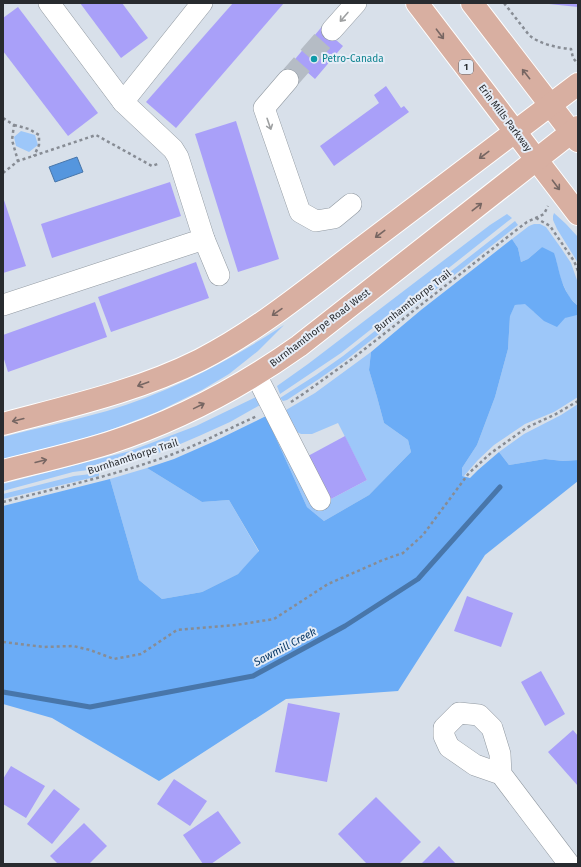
<svg xmlns="http://www.w3.org/2000/svg" width="581" height="867" viewBox="0 0 581 867" font-family="'Fira Sans',sans-serif">
  <style>
    .green { fill: #9dc7f9 }
    .forest { fill: #6bacf6 }
    .water { fill: #5596de; stroke: #4876aa }
    .lines { fill: none; stroke-linecap: round; stroke-linejoin: round }
    .stream { stroke: #4876aa; stroke-width: 5 }
    .building { fill: #a9a0f9 }
    .minor-tunnel { stroke: #b5bcc5; stroke-width: 21; stroke-dasharray: 21 10; stroke-linecap: butt }
    .minor-casing { stroke: #9199a1; stroke-width: 22 }
    .major-casing { stroke: #fff; stroke-width: 24 }
    .path { stroke: #878c94; stroke-width: 2.5; stroke-dasharray: 3 3; stroke-linecap: butt }
    .minor { stroke: #fff; stroke-width: 21 }
    .major { stroke: #d8afa1; stroke-width: 22 }
    .oneway { stroke: #9ea0a1 }
    .oneway2 { stroke: #776662 }
    .culture-dot { fill: #0f9aa8; stroke: #e6edf7; stroke-width: 1.5 }
    .labels { text-anchor: middle; dominant-baseline: central; stroke-width: 4; stroke-linejoin: round; paint-order: stroke }
    .shield { fill: #e6edf7; stroke: #61656b; stroke-width: 1 }
    .shield-label { font-size: 9px; font-weight: bold; fill: #282b2f }
    .culture-label { font-size: 10px; fill: #0d838f; stroke: #e6edf7; text-anchor: start }
    .street-label { font-size: 10px; fill: #282b2f; stroke: #e6edf7 }
    .water-label { font-size: 11px; font-style: italic; fill: #0b3b69; stroke: #e6edf7 }
  </style>
  <rect width="100%" height="100%" fill="#d8e0ea"/>
  <g class="green">
    <path d="M21 131 35 135 38 145 29 152 16 146 14 137Z"/>
    <path d="M554 213 566 224 578 237V263L557 229 553 220V216Z"/>
    <path d="M507 214 512 218 341 353 280 394 277 386 308 364 490 225Z"/>
    <path d="M515 221 518 225 346 360 319 379 287 400 283 401 280 398 316 375 343 356Z"/>
    <path d="M534 224H540L546 227 561 248 571 263 578 283V397L554 412 525 424 494 445 478 460 464 476H462V468L477 445 495 397 508 349 510 315 515 305 525 303 534 312 565 318 578 306 569 297 561 280 556 260 542 247 528 259 521 262 518 248 512 239 529 226Z"/>
    <path d="M284 325 258 351 229 374 202 390 157 412 113 429 75 441 3 459V437C37 428 72 421 107 411 170 392 229 361 284 325Z"/>
    <path d="M371 352 369 370 377 397 384 423 408 440 411 452 369 495 324 521 307 507 266 416 314 506 331 499 367 480 338 423 312 434H301L293 430 286 410 315 393Z"/>
    <path d="M256 397 260 405 230 422 199 436 164 451 130 462 111 467 73 472 3 491V484L130 451 196 426Z"/>
    <path d="M578 404V460L563 461 545 459 509 465 499 452 524 434 561 415Z"/>
    <path d="M147 468 202 502 229 500 259 552 238 574 202 592 162 599 139 580 110 479Z"/>
    <path d="M99 473V476L3 499V494L74 476Z"/>
  </g>
  <path class="forest" d="M512 239 518 248 521 262 528 259 542 247 554 253C559 267 560 283 569 296 571 300 575 303 578 306L577 315 565 318 557 327 544 321 525 304 515 305 510 316 508 349 495 397 477 445 462 468V476L470 478 478 470 499 452 509 465 545 459 563 461 578 460V481L485 555 398 691 286 699 159 781 52 718 3 704V506L110 479 139 580 162 599 202 592 238 574 259 551 229 500 202 502 147 468 174 459 215 441 266 416 307 507 324 521 369 495 411 452 408 440 384 423 377 397 369 370 371 352 421 310Z"/>
  <path class="water" d="M77 157 83 172 55 182 49 167Z"/>
  <g class="lines">
    <path class="stream" d="M3 692 90 707 253 676 345 626 418 579 500 487"/>
  </g>
  <g class="building">
    <path d="M80 3H122L148 38 121 58Z"/>
    <path d="M233 3H284L176 128 146 102Z"/>
    <path d="M549 3H578V7L549 4Z"/>
    <path d="M18 7 98 113 68 136 3 51V18Z"/>
    <path d="M324 24 339 36 336 40 343 46 315 79 307 72 295 86 282 75Z"/>
    <path d="M386 86 401 108 404 106 409 112 334 166 320 146 379 103 374 95Z"/>
    <path d="M236 121 279 259 238 272 195 134Z"/>
    <path d="M170 182 181 216 52 258 41 224Z"/>
    <path d="M3 197 26 266 3 273Z"/>
    <path d="M196 262 209 298 111 332 98 297Z"/>
    <path d="M95 302 107 337 8 372 3 356V335Z"/>
    <path d="M345 436 367 480 331 499 308 456Z"/>
    <path d="M467 596 513 613 501 647 454 631Z"/>
    <path d="M541 671 565 714 545 726 521 682Z"/>
    <path d="M288 703 340 713 327 782 275 772Z"/>
    <path d="M573 730 578 736V786L548 752Z"/>
    <path d="M11 766 45 786 26 818 3 804V779Z"/>
    <path d="M174 779 207 801 190 826 157 804Z"/>
    <path d="M54 789 80 809 52 844 27 824Z"/>
    <path d="M376 797 421 842 399 864H367L338 834Z"/>
    <path d="M218 811 241 843 211 864H203L183 835Z"/>
    <path d="M84 823 107 846 89 864H58L50 856Z"/>
    <path d="M439 846 456 864H421Z"/>
  </g>
  <g class="lines">
    <path class="minor-tunnel" d="M288 80 332 30"/>
    <defs>
      <g id="minor">
        <path d="M332 30 356 3"/>
        <path d="M288 80 264 108 300 212 316 221 334 218 351 204"/>
        <path d="M123 102 202 3"/>
        <path d="M204 239 219 275"/>
        <path d="M3 305 204 239 178 157 173 149 123 102 49 3"/>
        <path d="M256 375 320 500"/>
        <path d="M501 774 500 754 492 728 479 715 459 713 444 728V736L449 747 475 765 501 774 569 864"/>
      </g>
      <g id="major">
        <path d="M417 3 578 214"/>
        <path d="M472 3 578 141"/>
        <path d="M3 424C70 406 138 391 200 360 259 330 311 286 364 246 436 192 507 138 578 84"/>
        <path d="M3 471C38 462 74 454 109 443 177 421 241 387 299 346L578 127"/>
      </g>
    </defs>
    <use href="#minor" class="minor-casing"/>
    <use href="#major" class="major-casing"/>
    <g class="path">
      <path d="M504 3 529 35C539 44 558 48 571 49L573 58 578 64"/>
      <path d="M3 118 14 125 12 140 18 161"/>
      <path d="M14 125 29 129 39 135V145L34 156"/>
      <path d="M3 173 18 161 96 135 152 166 160 163"/>
      <path d="M536 218 550 226 574 261 578 271"/>
      <path d="M291 402 306 392 352 359 519 228 527 222 544 214 548 206"/>
      <path d="M3 502C57 488 112 476 165 457 196 446 226 430 257 416"/>
      <path d="M3 642 44 647 73 646 90 650 114 659 141 654 177 630 236 625 274 619 328 584 383 560 403 553 423 535 469 473 491 453 526 428 556 414 578 401"/>
    </g>
    <use href="#minor" class="minor"/>
    <use href="#major" class="major"/>
  </g>
  <defs><path id="oneway-shaft" d="M-6 0H5M1.5-3L5.5 0L1.5 3" fill="none" stroke-width="1.6" stroke-linecap="round" stroke-linejoin="round"/></defs>
  <g class="oneway">
    <use href="#oneway-shaft" transform="translate(344 17) rotate(131)"/>
    <use href="#oneway-shaft" transform="translate(269 124) rotate(71)"/>
  </g>
  <g class="oneway2">
    <use href="#oneway-shaft" transform="translate(440 34) rotate(53)"/>
    <use href="#oneway-shaft" transform="translate(526 74) rotate(-128)"/>
    <use href="#oneway-shaft" transform="translate(484 155) rotate(143)"/>
    <use href="#oneway-shaft" transform="translate(556 185) rotate(53)"/>
    <use href="#oneway-shaft" transform="translate(477 207) rotate(-38)"/>
    <use href="#oneway-shaft" transform="translate(380 234) rotate(143)"/>
    <use href="#oneway-shaft" transform="translate(277 312) rotate(145)"/>
    <use href="#oneway-shaft" transform="translate(143 384) rotate(160)"/>
    <use href="#oneway-shaft" transform="translate(199 406) rotate(-26)"/>
    <use href="#oneway-shaft" transform="translate(18 420) rotate(166)"/>
    <use href="#oneway-shaft" transform="translate(41 461) rotate(-14)"/>
  </g>
  <circle class="culture-dot" cx="314" cy="59" r="4"/>
  <g class="labels">
    <rect class="shield" x="459" y="60" width="14" height="14" rx="3"/>
    <g class="shield-label">
      <text x="466" y="67">1</text>
    </g>
    <g class="culture-label">
      <text x="322" y="59">Petro-Canada</text>
    </g>
    <g class="street-label">
      <text transform="translate(505 118) rotate(53)">Erin Mills Parkway</text>
      <text transform="translate(413 301) rotate(-38)">Burnhamthorpe Trail</text>
      <text transform="translate(320 328) rotate(-37)">Burnhamthorpe Road West</text>
      <text transform="translate(133 457) rotate(-18)">Burnhamthorpe Trail</text>
    </g>
    <g class="water-label">
      <text transform="translate(285 647) rotate(-28)">Sawmill Creek</text>
    </g>
  </g>
  <rect width="581" height="867" fill="none" stroke="#282b2f" stroke-width="8"/>
</svg>
